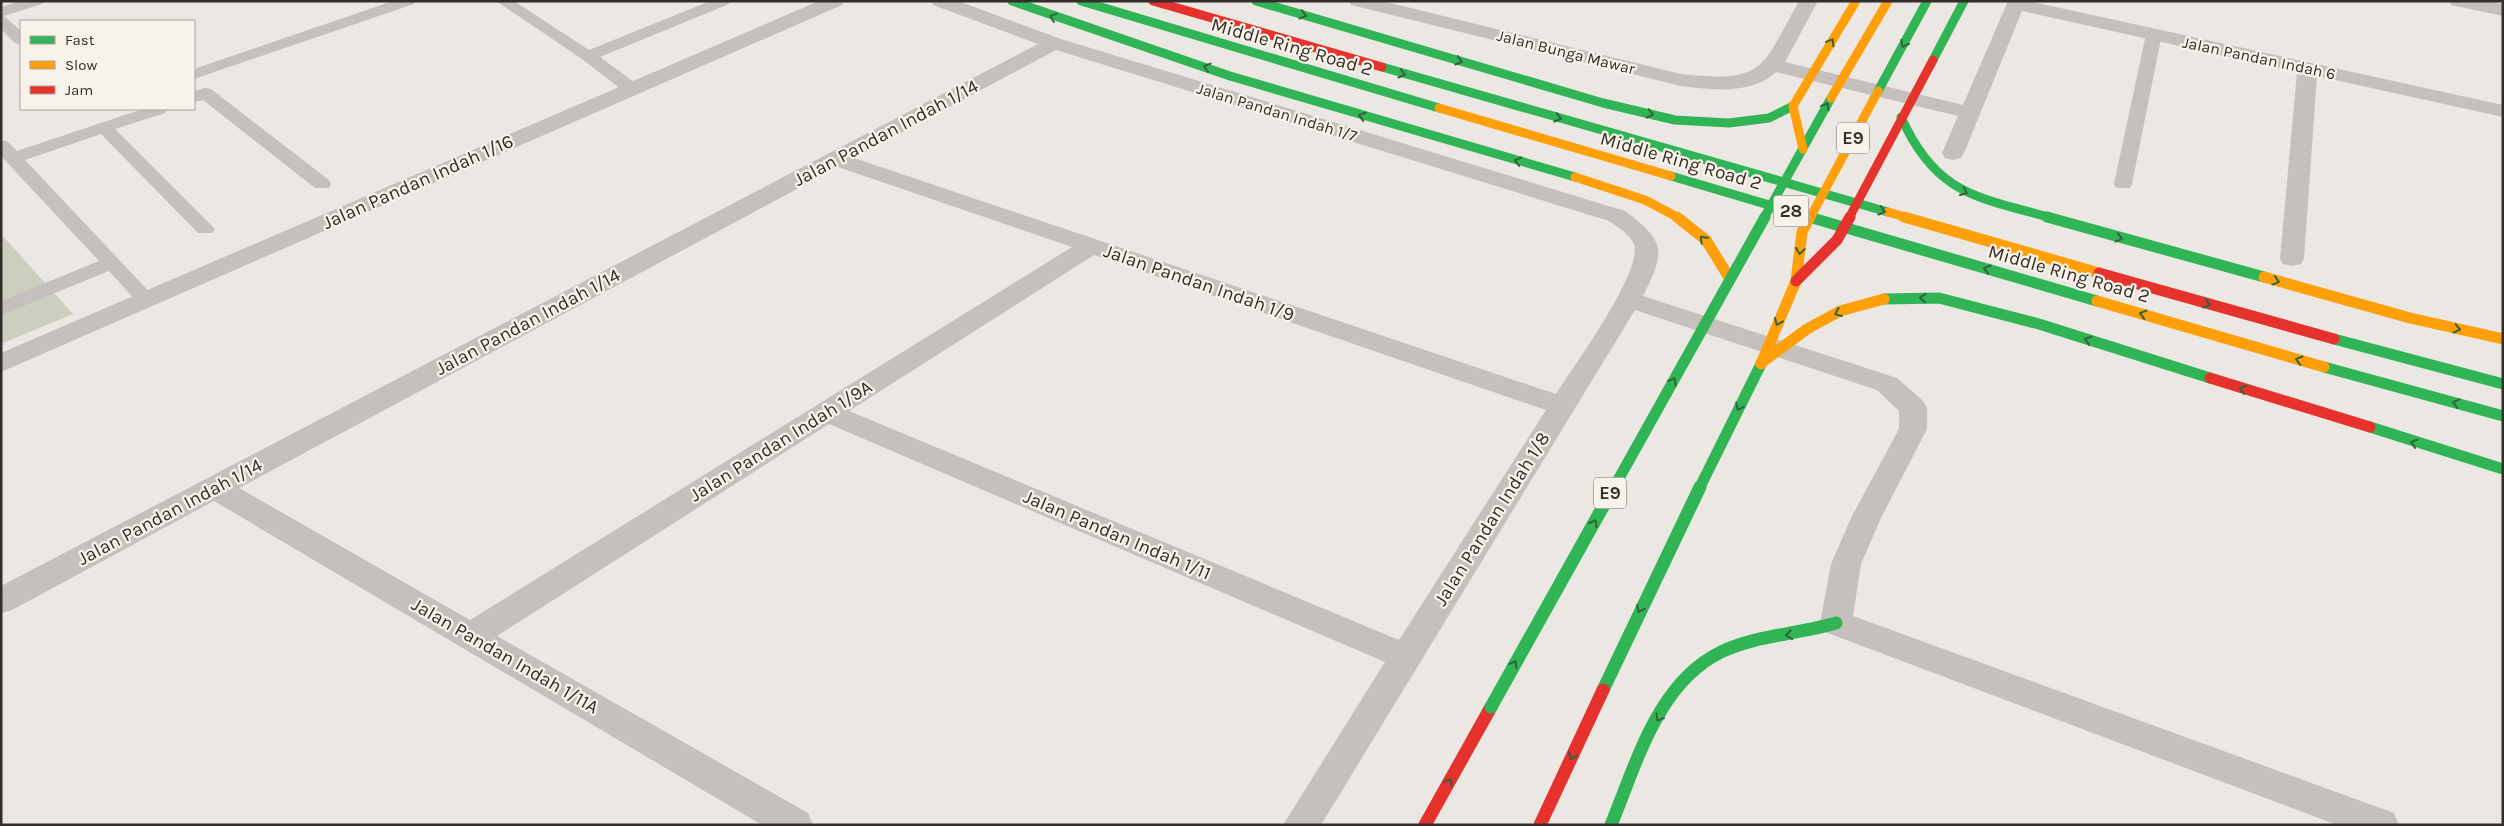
<svg xmlns="http://www.w3.org/2000/svg" width="2504" height="826" viewBox="0 0 2504 826" font-family="Karla,sans-serif">
  <style>
    .green { fill: #cccfbe }
    .lines { fill: none; stroke-linecap: round; stroke-linejoin: round }
    .lane { fill: #c5c0bb; fill-rule: evenodd }
    .street { fill: #c5c0bb; fill-rule: evenodd }
    .fast-far2 { stroke: #30b455; stroke-width: 9 }
    .fast-far1 { stroke: #30b455; stroke-width: 11 }
    .fast { stroke: #30b455; stroke-width: 13 }
    .slow-far1 { stroke: #ff9f0a; stroke-width: 9 }
    .slow { stroke: #ff9f0a; stroke-width: 11 }
    .jam-far2 { stroke: #e5322d; stroke-width: 9 }
    .jam-far1 { stroke: #e5322d; stroke-width: 11 }
    .jam { stroke: #e5322d; stroke-width: 13 }
    .fast-bridge-far2 { stroke: #30b455; stroke-width: 9 }
    .fast-bridge-far1 { stroke: #30b455; stroke-width: 11 }
    .fast-bridge { stroke: #30b455; stroke-width: 13 }
    .slow-bridge-far1 { stroke: #ff9f0a; stroke-width: 9 }
    .slow-bridge { stroke: #ff9f0a; stroke-width: 11 }
    .jam-bridge-far1 { stroke: #e5322d; stroke-width: 9 }
    .jam-bridge { stroke: #e5322d; stroke-width: 11 }
    .oneway { stroke: #33633b }
    .labels { text-anchor: middle; dominant-baseline: central; stroke-width: 4.5; stroke-linejoin: round; paint-order: stroke }
    .far-street-label { font-size: 16px; fill: #352d2a; stroke: #f7f2ea }
    .shield { fill: #f7f2ea; stroke: #6f6864; stroke-width: 1 }
    .shield-label { font-size: 18px; font-weight: bold; fill: #352d2a }
    .street-label { font-size: 19px; fill: #352d2a; stroke: #f7f2ea }
  </style>
  <rect width="100%" height="100%" fill="#ebe7e2"/>
  <path class="green" d="M1 234 73 314 1 344Z"/>
  <g class="lines">
    <g class="lane">
      <path d="M20 1H44L42 4 4 16 21 31V45L15 43 1 29V7Z"/>
      <path d="M393 1H416L414 4 194 79V69Z"/>
      <path d="M496 1H514L589 50 710 1H731L729 4 600 57 638 85 640 89 638 93H626L582 59Z"/>
      <path d="M2154 29 2162 34 2132 184 2130 188H2116L2114 184 2146 34Z"/>
      <path d="M205 88 211 89 329 180 331 184 329 188H315L203 100 194 102V91Z"/>
      <path d="M143 109H168L165 113 115 129 215 229 212 233H198L101 134 25 160 157 300 154 305 147 306 140 305 109 271 1 315V301L99 261 1 156V140L7 141 17 151Z"/>
    </g>
    <g class="street">
      <path d="M819 1H844L842 5 1 372V353Z"/>
      <path d="M931 1H958L1061 39 1625 211C1667 242 1665 252 1643 296L1897 378 1923 401 1927 408V429L1881 518 1861 564 1853 616 2394 813 2399 825H2337L1825 632 1820 623 1831 564 1851 518 1899 429V411L1877 390 1635 310 1321 825H1283L1385 662 829 424 497 636 808 813 813 825H762L214 501 12 610 1 613V586L1038 44 933 5ZM1056 50 1609 221C1617 227 1630 234 1634 244 1644 270 1572 369 1556 394L854 158ZM838 167 1072 247 470 620 239 488ZM1094 255 1546 410 1399 640 849 411Z"/>
      <path d="M1349 1H1382L1681 74C1765 83 1761 69 1799 1H1818L1785 62 1963 105 2008 1H2029L2503 105V117L2317 76 2304 259 2301 264 2292 266 2283 264 2280 259 2297 72 2022 11 1964 153 1961 158 1953 160 1945 158 1942 153 1958 116 1776 72C1751 95 1712 90 1681 86L1351 5Z"/>
      <path d="M2449 1H2488L2503 4V16L2451 5Z"/>
    </g>
    <g class="fast-far2">
      <path d="M1012 1 1230 76 1575 177"/>
      <path d="M1081 1 1439 108"/>
      <path d="M1256 1 1603 103 1675 120 1729 123 1769 118 1793 106"/>
      <path d="M1382 67 1888 212"/>
      <path d="M1901 117C1936 195 1977 197 2052 218"/>
      <path d="M1671 176 1813 218"/>
    </g>
    <g class="fast-far1">
      <path d="M1809 217 2097 301"/>
      <path d="M2047 217 2264 277"/>
      <path d="M1884 299 1939 298 2039 324 2210 378"/>
      <path d="M2334 339 2503 384"/>
      <path d="M2324 367 2503 416"/>
      <path d="M2370 427 2503 469"/>
      <path d="M1699 489 1761 364"/>
    </g>
    <g class="fast">
      <path d="M1603 690 1700 487"/>
      <path d="M1611 825C1636 765 1657 683 1721 652 1757 635 1799 634 1836 623"/>
    </g>
    <g class="slow-far1">
      <path d="M1439 108 1671 176"/>
      <path d="M1575 177 1645 200 1679 218"/>
      <path d="M1888 212 1908 218"/>
    </g>
    <g class="slow">
      <path d="M1677 217 1706 240 1730 279"/>
      <path d="M1904 217 2099 273"/>
      <path d="M2264 277 2410 318 2503 339"/>
      <path d="M2097 301 2324 367"/>
    </g>
    <path class="jam-far2" d="M1153 1 1382 67"/>
    <g class="jam-far1">
      <path d="M2099 273 2334 339"/>
      <path d="M2210 378 2370 427"/>
    </g>
    <g class="jam">
      <path d="M1425 825 1491 707"/>
      <path d="M1540 825 1603 690"/>
    </g>
    <g class="fast-bridge-far2">
      <path d="M1933 60 1964 1"/>
      <path d="M1878 91 1927 1"/>
      <path d="M1764 218 1831 98"/>
    </g>
    <path class="fast-bridge-far1" d="M1613 489 1765 217"/>
    <path class="fast-bridge" d="M1491 707 1614 487"/>
    <g class="slow-bridge-far1">
      <path d="M1831 98 1888 1"/>
      <path d="M1803 149 1793 106 1856 1"/>
      <path d="M1810 218 1878 91"/>
    </g>
    <g class="slow-bridge">
      <path d="M1761 363 1807 329 1840 311 1884 299"/>
      <path d="M1761 364 1796 281 1802 232 1810 217"/>
    </g>
    <path class="jam-bridge-far1" d="M1849 218 1933 60"/>
    <path class="jam-bridge" d="M1796 281 1837 240 1850 217"/>
  </g>
  <defs><path id="oneway-chevron" d="M-2-3.5L2.5 0L-2 3.5" fill="none" stroke-width="1.6" stroke-linecap="round" stroke-linejoin="round" transform="scale(1.25)"/></defs>
  <g class="oneway">
    <use href="#oneway-chevron" transform="translate(1303 15) rotate(16)"/>
    <use href="#oneway-chevron" transform="translate(1053 17) rotate(-160)"/>
    <use href="#oneway-chevron" transform="translate(1831 42) rotate(-59)"/>
    <use href="#oneway-chevron" transform="translate(1904 44) rotate(118)"/>
    <use href="#oneway-chevron" transform="translate(1459 61) rotate(16)"/>
    <use href="#oneway-chevron" transform="translate(1207 67) rotate(-162)"/>
    <use href="#oneway-chevron" transform="translate(1402 74) rotate(16)"/>
    <use href="#oneway-chevron" transform="translate(1826 106) rotate(-61)"/>
    <use href="#oneway-chevron" transform="translate(1650 114) rotate(13)"/>
    <use href="#oneway-chevron" transform="translate(1362 116) rotate(-164)"/>
    <use href="#oneway-chevron" transform="translate(1558 118) rotate(16)"/>
    <use href="#oneway-chevron" transform="translate(1518 161) rotate(-164)"/>
    <use href="#oneway-chevron" transform="translate(1964 192) rotate(25)"/>
    <use href="#oneway-chevron" transform="translate(1882 211) rotate(16)"/>
    <use href="#oneway-chevron" transform="translate(2119 238) rotate(15)"/>
    <use href="#oneway-chevron" transform="translate(1703 239) rotate(-135)"/>
    <use href="#oneway-chevron" transform="translate(1800 251) rotate(98)"/>
    <use href="#oneway-chevron" transform="translate(1987 269) rotate(-164)"/>
    <use href="#oneway-chevron" transform="translate(2276 281) rotate(15)"/>
    <use href="#oneway-chevron" transform="translate(1923 298) rotate(-177)"/>
    <use href="#oneway-chevron" transform="translate(2207 304) rotate(16)"/>
    <use href="#oneway-chevron" transform="translate(1838 313) rotate(156)"/>
    <use href="#oneway-chevron" transform="translate(2143 314) rotate(-164)"/>
    <use href="#oneway-chevron" transform="translate(1778 322) rotate(113)"/>
    <use href="#oneway-chevron" transform="translate(2457 329) rotate(13)"/>
    <use href="#oneway-chevron" transform="translate(2088 340) rotate(-162)"/>
    <use href="#oneway-chevron" transform="translate(2299 360) rotate(-165)"/>
    <use href="#oneway-chevron" transform="translate(1673 381) rotate(-61)"/>
    <use href="#oneway-chevron" transform="translate(2243 389) rotate(-162)"/>
    <use href="#oneway-chevron" transform="translate(2456 403) rotate(-165)"/>
    <use href="#oneway-chevron" transform="translate(1739 407) rotate(116)"/>
    <use href="#oneway-chevron" transform="translate(2414 443) rotate(-162)"/>
    <use href="#oneway-chevron" transform="translate(1594 523) rotate(-61)"/>
    <use href="#oneway-chevron" transform="translate(1640 609) rotate(115)"/>
    <use href="#oneway-chevron" transform="translate(1789 635) rotate(171)"/>
    <use href="#oneway-chevron" transform="translate(1514 664) rotate(-61)"/>
    <use href="#oneway-chevron" transform="translate(1659 718) rotate(121)"/>
    <use href="#oneway-chevron" transform="translate(1572 756) rotate(115)"/>
    <use href="#oneway-chevron" transform="translate(1449 782) rotate(-61)"/>
  </g>
  <g class="labels">
    <g class="far-street-label">
      <text transform="translate(1566 52) rotate(14)">Jalan Bunga Mawar</text>
      <text transform="translate(2259 58) rotate(12)">Jalan Pandan Indah 6</text>
      <text transform="translate(1277 112) rotate(17)">Jalan Pandan Indah 1/7</text>
    </g>
    <g class="shield">
      <rect x="1837" y="122.5" width="32" height="31" rx="4"/>
      <rect x="1773.5" y="195.5" width="35" height="31" rx="4"/>
      <rect x="1594" y="477.5" width="32" height="31" rx="4"/>
    </g>
    <g class="shield-label">
      <text x="1853" y="138">E9</text>
      <text x="1791" y="211">28</text>
      <text x="1610" y="493">E9</text>
    </g>
    <g class="street-label">
      <text transform="translate(1292 47) rotate(16)">Middle Ring Road 2</text>
      <text transform="translate(886 133) rotate(-28)">Jalan Pandan Indah 1/14</text>
      <text transform="translate(1681 161) rotate(16)">Middle Ring Road 2</text>
      <text transform="translate(418 182) rotate(-24)">Jalan Pandan Indah 1/16</text>
      <text transform="translate(2069 274) rotate(16)">Middle Ring Road 2</text>
      <text transform="translate(1199 283) rotate(19)">Jalan Pandan Indah 1/9</text>
      <text transform="translate(528 322) rotate(-28)">Jalan Pandan Indah 1/14</text>
      <text transform="translate(781 441) rotate(-32)">Jalan Pandan Indah 1/9A</text>
      <text transform="translate(170 512) rotate(-28)">Jalan Pandan Indah 1/14</text>
      <text transform="translate(1492 519) rotate(-58)">Jalan Pandan Indah 1/8</text>
      <text transform="translate(1117 535) rotate(23)">Jalan Pandan Indah 1/11</text>
      <text transform="translate(505 656) rotate(30)">Jalan Pandan Indah 1/11A</text>
    </g>
  </g>
  <rect width="2504" height="826" fill="none" stroke="#352d2a" stroke-width="5"/>
  <rect x="20" y="20" width="175" height="90" fill="#f7f2ea" stroke="#a9a39d"/>
  <rect x="30" y="36" width="25" height="8" fill="#30b455" stroke="#a9a39d"/>
  <text x="65" y="45" font-size="15" fill="#352d2a">Fast</text>
  <rect x="30" y="61" width="25" height="8" fill="#ff9f0a" stroke="#a9a39d"/>
  <text x="65" y="70" font-size="15" fill="#352d2a">Slow</text>
  <rect x="30" y="86" width="25" height="8" fill="#e5322d" stroke="#a9a39d"/>
  <text x="65" y="95" font-size="15" fill="#352d2a">Jam</text>
</svg>
